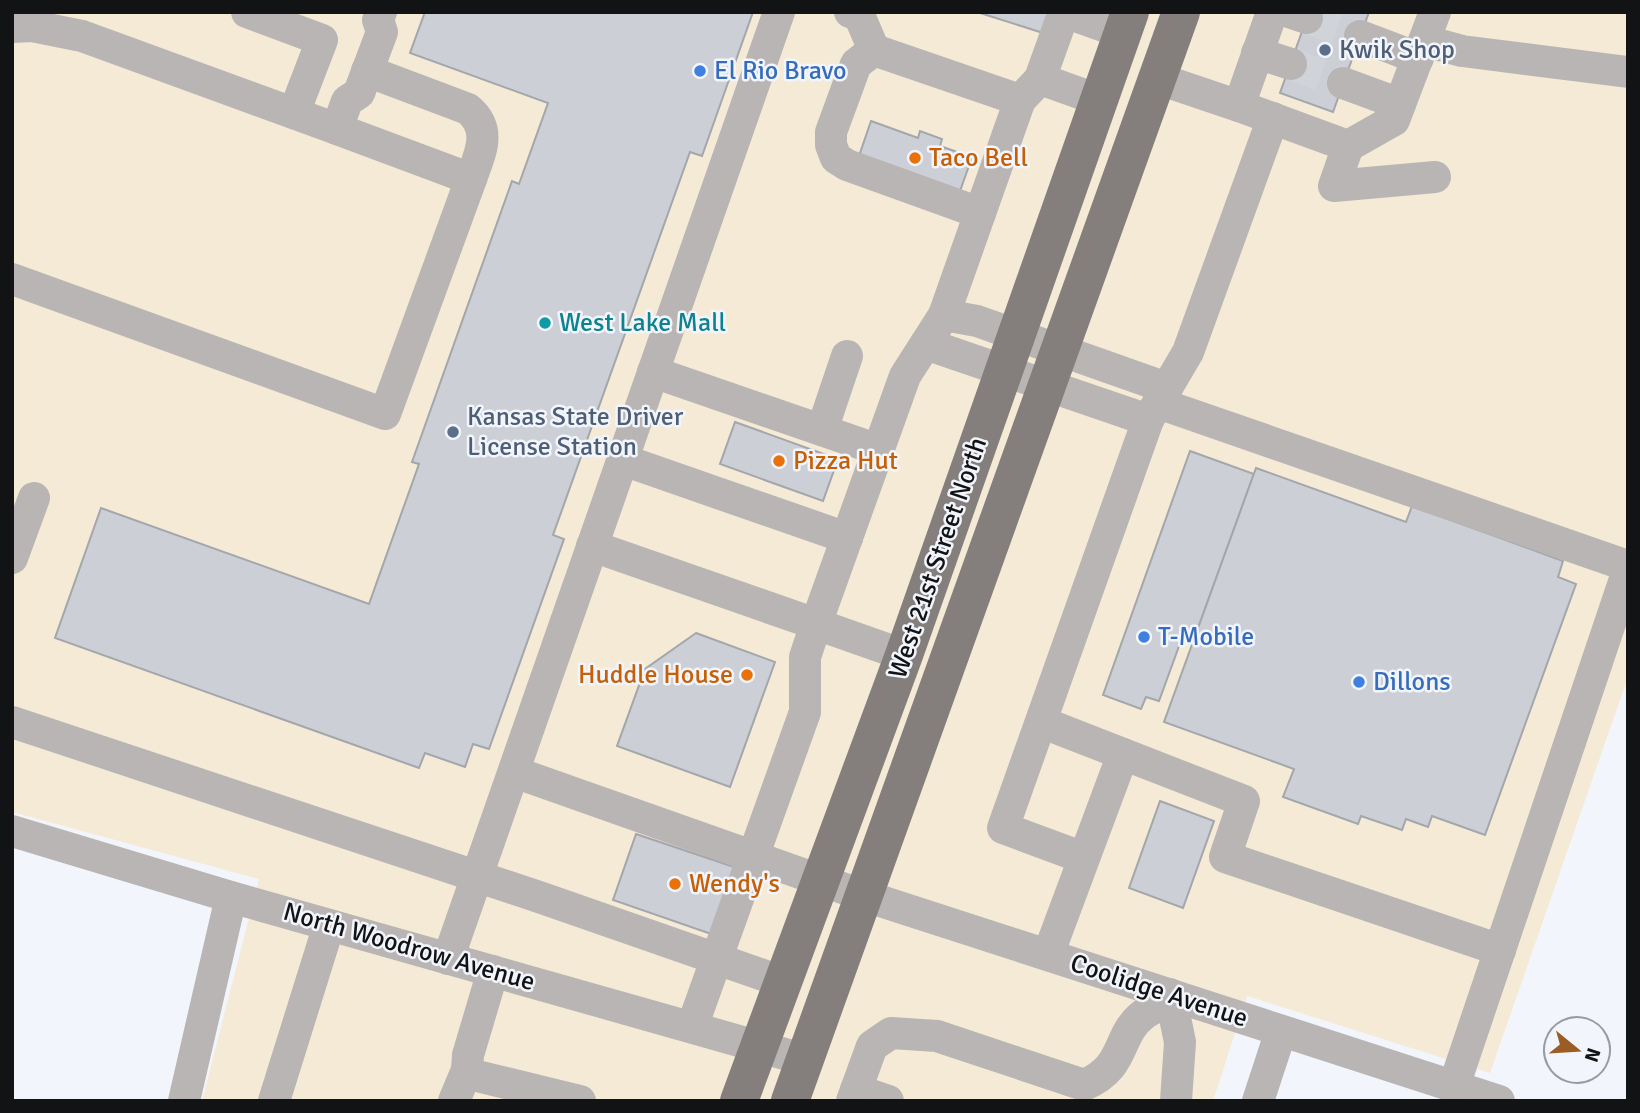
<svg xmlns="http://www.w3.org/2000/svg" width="1640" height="1113" viewBox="0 0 1640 1113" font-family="Signika,sans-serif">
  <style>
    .commercial { fill: #f5ead5 }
    .building { fill: #cccfd5; stroke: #a3a6ab; stroke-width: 2 }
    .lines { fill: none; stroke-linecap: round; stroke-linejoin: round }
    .minor-tunnel { stroke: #d0d3d8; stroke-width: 32; stroke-dasharray: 32 16; stroke-linecap: butt }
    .minor { stroke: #b8b5b4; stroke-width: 32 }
    .major { stroke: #847f7d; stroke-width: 38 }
    .service-dot { fill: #5c6f8a; stroke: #f2f5fb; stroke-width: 2.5 }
    .shop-dot { fill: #3f7fe0; stroke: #f2f5fb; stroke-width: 2.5 }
    .food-dot { fill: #e8710a; stroke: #f2f5fb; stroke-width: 2.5 }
    .culture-dot { fill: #0f9aa8; stroke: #f2f5fb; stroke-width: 2.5 }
    .labels { text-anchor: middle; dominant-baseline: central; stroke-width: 5; stroke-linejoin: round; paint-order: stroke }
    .service-label { font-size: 26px; fill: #4e5e75; stroke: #f2f5fb; text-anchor: start }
    .shop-label { font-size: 26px; fill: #366cbe; stroke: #f2f5fb; text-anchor: start }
    .food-label { font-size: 26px; fill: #c56008; stroke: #f2f5fb; text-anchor: start }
    .culture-label { font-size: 26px; fill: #0d838f; stroke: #f2f5fb; text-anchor: start }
    .street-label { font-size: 26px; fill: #121315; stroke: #f2f5fb }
  </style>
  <rect width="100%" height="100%" fill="#f2f5fb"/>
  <path class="commercial" d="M12 12H1628V677L1490 1073 1247 996 1213 1101H202L259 879 12 812Z"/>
  <g class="building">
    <path d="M425 12H753L702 156 690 152 553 535 564 539 489 749 473 744 465 767 425 753 419 768 55 638 101 508 369 604 419 464 412 462 512 181 519 184 548 103 410 53Z"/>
    <path d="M977 12H1049L1043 33Z"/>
    <path d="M1309 12H1369L1333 112 1280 93Z"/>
    <path d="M871 121 918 138 920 131 942 139 940 146 972 157 959 194 858 159Z"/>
    <path d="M735 422 838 459 823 501 720 464Z"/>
    <path d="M1190 451 1254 474 1193 642 1182 638 1159 701 1146 697 1141 709 1103 695Z"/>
    <path d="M1256 468 1406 522 1412 506 1563 561 1558 577 1576 584 1485 835 1432 816 1428 827 1406 819 1402 830 1361 816 1358 824 1283 797 1294 769 1164 722Z"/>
    <path d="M696 633 775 662 730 787 617 746 645 669Z"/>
    <path d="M1160 801 1214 821 1183 908 1129 888Z"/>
    <path d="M636 834 737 868 714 935 613 900Z"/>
  </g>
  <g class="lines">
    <g class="minor-tunnel">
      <path d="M1307 18 1360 36"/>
      <path d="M1291 64 1343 83"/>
    </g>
    <g class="minor">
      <path d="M247 12 322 40 294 113"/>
      <path d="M850 12 859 15 874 50 1020 100 1040 79 1099 100"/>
      <path d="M1064 12 1123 33"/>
      <path d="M1289 12 1307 18"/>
      <path d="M12 27 32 26 82 36 337 129 347 101 359 93 382 32 378 20 381 12"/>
      <path d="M1360 36 1418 58"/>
      <path d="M1425 41 1462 51 1628 72"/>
      <path d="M874 50 856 64 831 132V145L836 158 847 165 980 213"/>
      <path d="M1257 53 1291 64"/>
      <path d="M367 71 468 109C493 130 480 153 471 179"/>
      <path d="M1040 79 1064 12"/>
      <path d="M1159 79 1239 106 1272 12"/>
      <path d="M1343 83 1400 104"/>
      <path d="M1239 106 1348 146 1394 120 1435 12"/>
      <path d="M1348 146 1334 186 1435 177"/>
      <path d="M12 279 385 414 471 179 337 129"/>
      <path d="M944 315 977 321 1167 388"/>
      <path d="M926 344 1148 420"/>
      <path d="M653 372 879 450"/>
      <path d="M1158 403 1628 566"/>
      <path d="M822 430 847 356"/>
      <path d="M623 460 847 538"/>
      <path d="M592 546 816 624 805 657V712L692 1027"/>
      <path d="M12 558 34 498"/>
      <path d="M904 655 816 624 905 376 944 315 1020 100"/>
      <path d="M12 722 542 898 783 982"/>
      <path d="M1041 722 1123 754"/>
      <path d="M514 772 865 896 1499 1101"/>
      <path d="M12 831 231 897 806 1060"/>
      <path d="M1084 858 1003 828 1148 420 1188 352 1273 118"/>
      <path d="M1048 955 1123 754 1244 801 1225 857 1500 950"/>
      <path d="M448 959 779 12"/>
      <path d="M493 971 468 1055 467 1070 477 1076 580 1101"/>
      <path d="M1454 1086 1628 570"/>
      <path d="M856 1090 888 1101"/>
      <path d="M184 1101 231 897"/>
      <path d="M274 1101 329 925"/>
      <path d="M454 1101 467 1070"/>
      <path d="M852 1101 872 1046 891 1033 937 1036 1084 1085C1128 1066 1115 1036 1144 1014 1155 1006 1162 1006 1170 994L1180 1042 1176 1101"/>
      <path d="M1258 1101 1281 1031"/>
    </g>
    <g class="major">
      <path d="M739 1101 904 655 1130 12"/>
      <path d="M790 1101 1181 12"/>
    </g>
  </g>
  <g class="service-dot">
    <circle cx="1325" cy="50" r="7"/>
    <circle cx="453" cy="432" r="7"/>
  </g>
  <g class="shop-dot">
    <circle cx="700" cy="71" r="7"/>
    <circle cx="1144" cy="637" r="7"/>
    <circle cx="1359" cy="682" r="7"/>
  </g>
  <g class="food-dot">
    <circle cx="915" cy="158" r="7"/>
    <circle cx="779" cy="461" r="7"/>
    <circle cx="747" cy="675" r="7"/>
    <circle cx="675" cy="884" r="7"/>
  </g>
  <circle class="culture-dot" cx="545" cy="323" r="7"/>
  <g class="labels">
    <g class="service-label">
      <text x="1339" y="50">Kwik Shop</text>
      <text x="467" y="417">Kansas State Driver<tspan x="467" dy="30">License Station</tspan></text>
    </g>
    <g class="shop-label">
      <text x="714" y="71">El Rio Bravo</text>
      <text x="1158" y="637">T-Mobile</text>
      <text x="1373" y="682">Dillons</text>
    </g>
    <g class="food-label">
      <text x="929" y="158">Taco Bell</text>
      <text x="793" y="461">Pizza Hut</text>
      <text x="733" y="675" text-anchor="end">Huddle House</text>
      <text x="689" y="884">Wendy's</text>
    </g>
    <g class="culture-label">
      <text x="559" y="323">West Lake Mall</text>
    </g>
    <g class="street-label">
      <text transform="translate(938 558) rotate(-71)">West 21st Street North</text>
      <text transform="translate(409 947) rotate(16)">North Woodrow Avenue</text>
      <text transform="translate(1159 991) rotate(18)">Coolidge Avenue</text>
    </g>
  </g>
  <rect width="1640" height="1113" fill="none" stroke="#121315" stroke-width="28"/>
  <g transform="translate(1577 1050) rotate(108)"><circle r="33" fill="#f2f5fb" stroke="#989b9f" stroke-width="2"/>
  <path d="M0-5L12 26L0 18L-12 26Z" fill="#9c5d24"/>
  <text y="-10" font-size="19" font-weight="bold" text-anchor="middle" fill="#121315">N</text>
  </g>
</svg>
